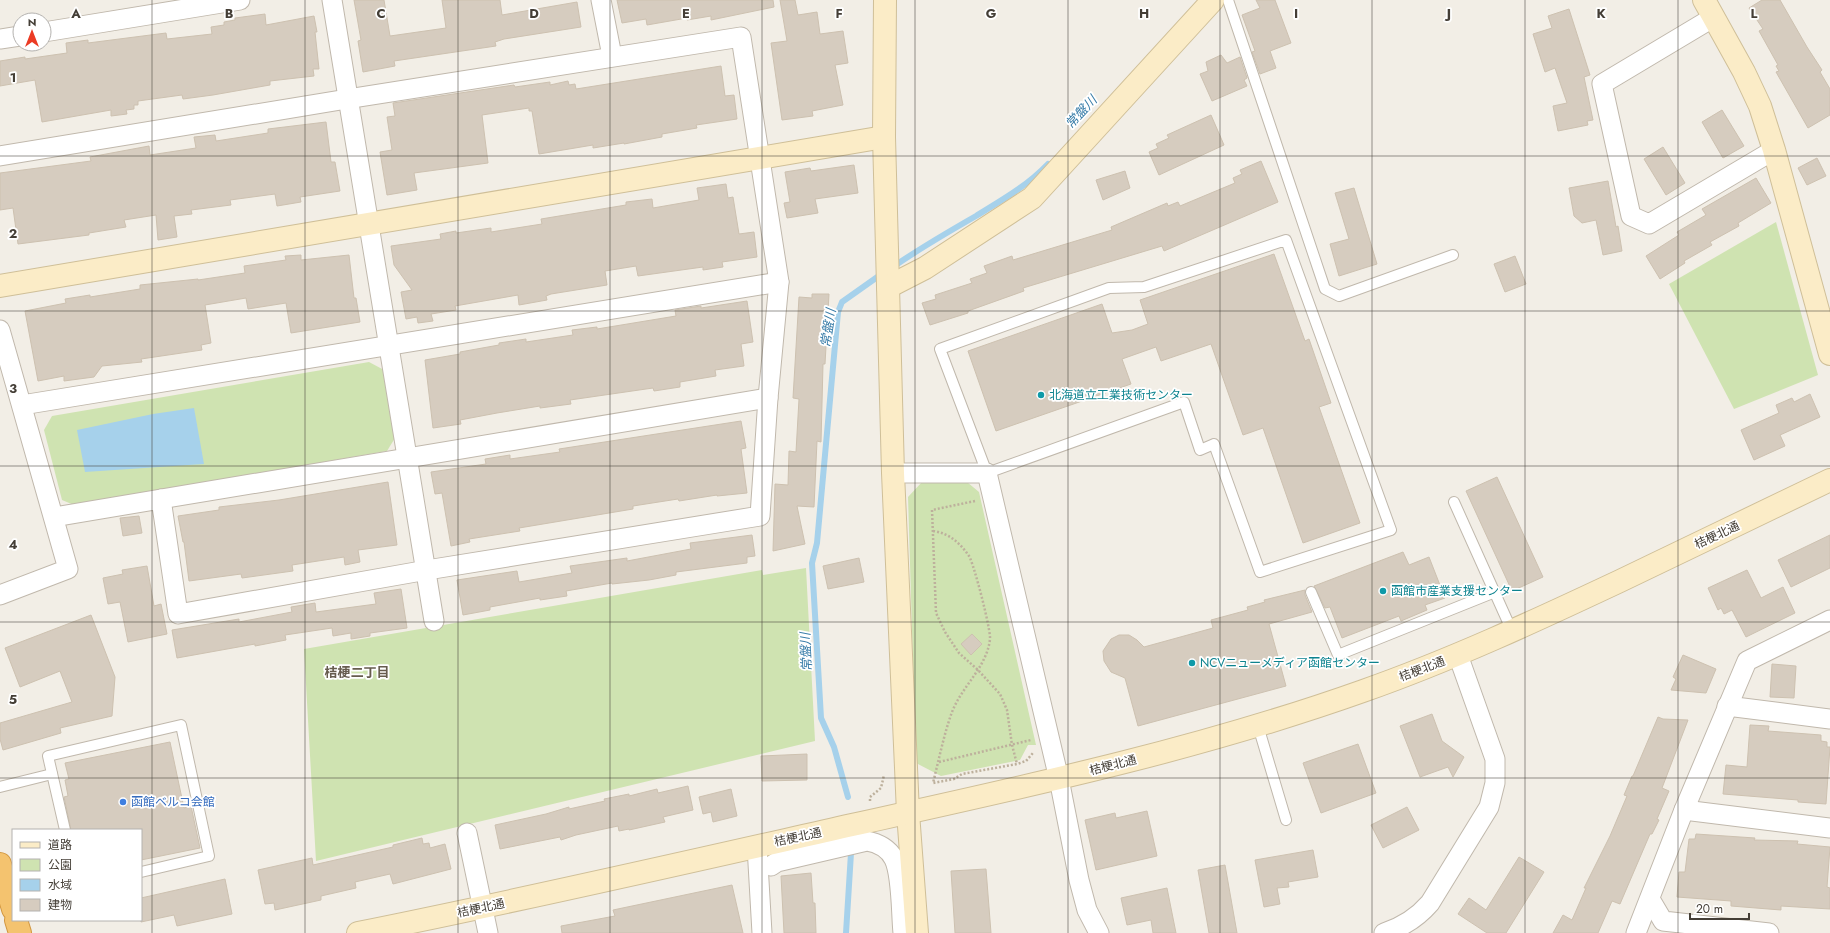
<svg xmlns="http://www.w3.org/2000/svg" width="1830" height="933" viewBox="0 0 1830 933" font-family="Jost,'Noto Sans JP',sans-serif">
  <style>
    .green { fill: #cfe3b1 }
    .water { fill: #a6d1eb }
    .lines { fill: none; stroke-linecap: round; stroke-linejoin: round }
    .stream { stroke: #a6d1eb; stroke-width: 6 }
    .building { fill: #d6ccbf; stroke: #cdc1b0 }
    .lane-casing { stroke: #c0b8ac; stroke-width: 12 }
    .street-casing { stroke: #c0b8ac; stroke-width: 21 }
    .secondary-casing { stroke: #cfbf98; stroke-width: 24 }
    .highway-casing { stroke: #d29740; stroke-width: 24 }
    .path { stroke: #bdb09c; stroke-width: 2.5; stroke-dasharray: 2 2; stroke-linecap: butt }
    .lane { stroke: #fff; stroke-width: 10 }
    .street { stroke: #fff; stroke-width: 19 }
    .secondary { stroke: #fbecc7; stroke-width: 22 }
    .highway { stroke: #f4c36f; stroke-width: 22 }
    .grid { fill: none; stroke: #443e36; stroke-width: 1; stroke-opacity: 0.55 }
    .culture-dot { fill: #0f9aa8; stroke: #fff; stroke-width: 1.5 }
    .shop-dot { fill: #3f7fe0; stroke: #fff; stroke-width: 1.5 }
    .labels { text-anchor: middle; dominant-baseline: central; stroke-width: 3.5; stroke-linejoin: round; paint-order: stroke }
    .culture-label { font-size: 12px; fill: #0d838f; stroke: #fff; text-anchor: start }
    .street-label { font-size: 12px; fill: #443e36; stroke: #fff }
    .shop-label { font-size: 12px; fill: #366cbe; stroke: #fff; text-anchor: start }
    .water-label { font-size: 13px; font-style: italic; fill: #377ca8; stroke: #fff }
    .neighbourhood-label { font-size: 13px; font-weight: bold; fill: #665c4e; stroke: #fff }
    .grid-label { font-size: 13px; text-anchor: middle; font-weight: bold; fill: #443e36; stroke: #fff; stroke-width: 3.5; stroke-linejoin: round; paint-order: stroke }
  </style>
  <rect width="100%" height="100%" fill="#f2eee6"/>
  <g class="green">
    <path d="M1776 222 1818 375 1734 409 1669 284Z"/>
    <path d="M369 362 384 370 395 438 387 451 74 505 62 500 44 430 52 416Z"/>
    <path d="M922 482H967L979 492 1036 745H1028L1020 760 941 776 916 763 908 497Z"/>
    <path d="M806 568 815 741 316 861 304 649 762 570 763 575Z"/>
  </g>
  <path class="water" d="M194 408 204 464 85 472 77 430 153 414Z"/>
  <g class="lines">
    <g class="stream">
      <path d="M893 267C920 248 948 232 976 216 1002 200 1027 186 1048 164"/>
      <path d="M848 797 834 747 821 718 812 563 817 543 838 312 842 302 883 273"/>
      <path d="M846 933 851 853"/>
    </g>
  </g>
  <g class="building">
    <path d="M354 0H384L390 36 446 28 442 0H500L502 15 577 2 581 27 504 39 495 42 496 46 394 61 395 66 363 72 358 41 361 40Z"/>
    <path d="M617 0H773L774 7 711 20V16L687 20V18L647 25 646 19 622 23Z"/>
    <path d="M780 0H795L798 15 817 12 820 34 843 31 848 63 835 65 843 105 812 111 813 116 782 120 771 43 787 41Z"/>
    <path d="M1256 0H1275L1291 43 1270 51 1276 68 1260 74 1252 52 1255 51 1242 15 1260 8Z"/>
    <path d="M1762 0H1780L1807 47 1822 70 1820 72 1830 89V115L1808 128 1776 72 1779 71 1776 66 1778 65 1759 31 1763 29 1749 8Z"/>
    <path d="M1569 9 1590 75 1584 77 1593 120 1587 121 1588 125 1558 131 1553 106 1567 103 1555 68 1545 72 1533 34 1552 28 1548 16Z"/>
    <path d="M265 14 266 25 314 16 317 32H315L319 69H313L314 76 270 81V85L213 95 183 99 182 95 138 101V105H134V109L126 110 127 114 111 116V110L42 122 35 80 0 86V61L25 57V59L67 53 66 43 88 40V43L166 33 167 39 212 34 211 27 224 25V22L235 20V18Z"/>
    <path d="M1221 55 1227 63 1240 57 1247 78 1244 80 1247 86 1212 101 1200 74 1208 71 1206 62Z"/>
    <path d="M721 66 725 96 734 95 737 119 696 125 697 128 662 134V137L624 144V143L593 148V145L539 154 532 111H529V108L482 115 488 163 414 173 417 190 387 195 380 152 392 150 387 117 395 116 393 103 514 85 515 87 550 82V85L568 81 569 85 575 84 576 89Z"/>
    <path d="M1722 110 1744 146 1723 158 1702 122Z"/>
    <path d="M1211 115 1224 145 1159 175 1149 152 1158 148 1156 144 1169 138 1167 135Z"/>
    <path d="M326 122 331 162H335L340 191 300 197 301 202 277 206 275 194 230 200 231 205 191 210 192 214 174 216 177 237 158 240 156 215 124 220 126 227 89 233V235L18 244 13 208 0 210V173L91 161 90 157 149 146 150 155 196 148 194 137 215 135 216 141 268 133V129Z"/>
    <path d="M1663 147 1685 183 1666 195 1644 159Z"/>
    <path d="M1817 158 1826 176 1807 185 1798 168Z"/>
    <path d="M1261 161 1278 202 1164 251 1162 246 1023 288 1024 291 968 311V313L930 325 922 303 936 299 935 295 972 283 970 279 987 273 984 266 1012 256 1013 260 1112 230 1111 227 1167 203 1168 206 1178 202 1180 206 1235 183 1233 178 1242 174 1240 170Z"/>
    <path d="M854 165 858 193 815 199 818 213 787 218 784 203 790 202 785 172 810 168 811 171Z"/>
    <path d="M1125 171 1130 188 1103 200 1096 180Z"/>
    <path d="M1756 178 1771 203 1738 223 1739 226 1710 242 1712 245 1684 261 1685 263 1660 279 1646 256 1679 235 1677 232 1706 215 1702 209Z"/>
    <path d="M1608 181 1616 227 1618 226 1622 251 1603 255 1596 220 1582 223 1574 216 1569 188Z"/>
    <path d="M726 184 728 198 733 197 739 234 754 232 757 257 722 262 723 267 703 270V267L638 276 636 266 605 271 607 285 551 294 546 296 547 300 519 305 518 295 455 306 456 310 431 314 433 321 418 323 417 317 406 319 401 292 412 290 394 265 391 246 441 239 440 234 456 231V233L491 228V232L542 224 541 219 626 205V202L652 199 653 208 699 200 697 188Z"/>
    <path d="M1354 188 1377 264 1339 276 1330 244 1349 239 1335 193Z"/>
    <path d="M1274 254 1305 341 1309 339 1331 403 1319 407 1360 523 1303 543 1263 428 1243 435 1211 344 1161 361 1156 347 1122 359 1131 384 996 431 968 351 1102 304 1112 333 1132 330 1148 324 1140 300Z"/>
    <path d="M301 255V260L349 255 354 298H356L360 322 291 333 286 303 248 309 246 298 205 305 211 343 201 345 202 350 141 359 142 362 102 366 94 377 64 381V376L38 381 25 311 66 303 65 299 90 295V297L140 289V285L198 279V280L245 273 244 266 286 260 285 256Z"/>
    <path d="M1515 256 1526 284 1505 292 1494 264Z"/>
    <path d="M812 294H829L825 364H823L821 442 817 441 814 507 797 506 805 544 773 551 775 484 788 485 789 451 796 452 799 399 793 398 799 297 812 298Z"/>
    <path d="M747 301 753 342 741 344 744 366 715 370 716 376 680 382V387L654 391 653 388 570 400 571 404 540 408V406L497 413 460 420 461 424 433 428 425 360 460 354V352L499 345V343L526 339V342L573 335 572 330 597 327V329L676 316 675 310 701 306V308Z"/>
    <path d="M1810 394 1820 417 1780 435 1785 446 1754 460 1741 430 1779 413 1776 405 1792 398 1794 402Z"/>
    <path d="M741 421 746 448 741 449 747 493 717 496V495L679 501 678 499 633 506V509L519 528 520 531 469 539 470 542 451 546 442 493 435 494 431 472 486 464 485 459 510 455V459L560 452 559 449Z"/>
    <path d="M1497 477 1543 577 1512 591 1466 491Z"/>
    <path d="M388 482 397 545 358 550 360 562 345 565 344 557 292 565 293 571 242 578 241 574 189 581 184 542H183L178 516 219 510V507L279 500Z"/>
    <path d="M139 516 142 533 123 536 120 518Z"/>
    <path d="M752 535 755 556 747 557V563L676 572V575L649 580 612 584V583L566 591 567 596 540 600V598L490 607V610L463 615 457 580 517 571 519 582 572 573 570 566 627 558V561L691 549 690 543Z"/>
    <path d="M1830 535V568L1791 587 1778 560Z"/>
    <path d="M1403 552 1409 565 1429 557 1445 598 1425 605 1427 610 1401 621 1399 616 1342 638 1330 607 1325 608 1314 586Z"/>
    <path d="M859 558 864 582 828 589 823 566Z"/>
    <path d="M147 566 154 606 161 604 167 634 128 642 120 602 108 604 103 578 123 574 122 570Z"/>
    <path d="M1747 570 1761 598 1783 587 1795 613 1746 637 1732 610 1724 614 1721 608 1718 610 1708 588Z"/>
    <path d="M401 589 407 628 370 633V636L351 639V633L333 636 332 628 285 635 286 640 255 646V644L177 658 172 630 239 619V622L292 612 291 607 315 603 316 612 376 604 374 593Z"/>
    <path d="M1305 590V595L1312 612 1269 624 1286 686 1138 726 1125 678 1111 672 1104 661 1103 651 1111 639 1119 635H1129L1137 640 1144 647 1213 628 1211 620 1248 610 1247 607 1265 602 1264 600Z"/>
    <path d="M91 615 115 677 112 716 60 728 61 733 3 750 0 739V723L72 702 60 671 20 687 5 648Z"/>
    <path d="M972 634 982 644 971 655 961 644Z"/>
    <path d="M1683 655 1716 669 1706 693 1671 690 1676 679 1673 677Z"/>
    <path d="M1772 664 1796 666 1794 698 1770 697Z"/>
    <path d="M1432 714 1442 741 1464 757 1453 777 1448 767 1420 777 1400 726Z"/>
    <path d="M1658 717 1663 719 1688 720 1662 788 1669 791 1657 819 1659 820 1652 834H1650L1620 904 1612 901 1598 933H1553L1563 915 1572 920 1586 888H1584L1610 836 1627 796 1624 795 1632 776H1633Z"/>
    <path d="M1750 725 1769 726 1768 731 1821 735V741L1827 742V747H1830L1826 804 1798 802V800L1723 794 1726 765 1747 767Z"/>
    <path d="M170 742 184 808 191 806 200 848 141 860V830H71L64 797 68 796 65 780 69 779 65 763Z"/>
    <path d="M1358 744 1376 793 1321 813 1303 763Z"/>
    <path d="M807 754V780L762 781 761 756Z"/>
    <path d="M688 786 693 810 663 817 665 822 629 830V829L619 831 618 826 576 835 561 840 560 837 500 849 495 825 546 814 569 807V809L605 801 604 799 629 794V796L657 789 658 793Z"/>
    <path d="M731 789 737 816 713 822 711 812 703 814 699 797Z"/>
    <path d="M1407 807 1419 830 1383 848 1371 825Z"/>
    <path d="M1147 811 1157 856 1096 870 1085 820 1115 813 1116 818Z"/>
    <path d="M1696 834 1755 838 1754 840 1798 841 1797 844 1830 847 1827 887 1830 888V909L1781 906V910L1731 906V901L1677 897 1679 872H1685L1689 839H1695Z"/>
    <path d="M422 838 423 844 429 843 430 848 445 844 451 869 393 884 390 874 355 882 356 888 321 896V900L275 910 274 903 265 904 258 870 312 858 313 865 393 847V845Z"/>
    <path d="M1313 850 1318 877 1288 882 1289 887 1277 888 1280 904 1264 907 1255 860Z"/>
    <path d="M1519 857 1544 872 1506 933H1487L1458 914 1469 898 1486 910Z"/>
    <path d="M1225 865 1237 933H1209L1198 870Z"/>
    <path d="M986 869 991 933H955L951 871Z"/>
    <path d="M811 873 813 903H815L816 933H784L781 876Z"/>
    <path d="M225 879 232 914 177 926 174 915 141 922V898Z"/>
    <path d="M732 885 743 933H562L561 926 615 916 613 910Z"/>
    <path d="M1167 888 1176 933H1153L1151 920 1127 925 1121 898Z"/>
  </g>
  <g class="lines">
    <defs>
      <g id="lane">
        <path d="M1228 0 1325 289 1339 296 1453 255"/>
        <path d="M1286 240 1391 530 1260 572 1214 444 1200 450 1184 402 987 473 940 349 1109 288 1144 287Z"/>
        <path d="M1454 502 1512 631"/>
        <path d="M1311 592 1338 655 1495 592"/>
        <path d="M1258 726 1286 820"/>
        <path d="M0 787 52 774"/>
        <path d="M65 830 48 756 181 725 209 856 141 872"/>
      </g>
      <g id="street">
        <path d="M332 0 434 621"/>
        <path d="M601 0 612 56"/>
        <path d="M1714 17 1602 84 1631 216 1649 224 1774 150"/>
        <path d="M44 32 240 0"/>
        <path d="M0 39 20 36"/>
        <path d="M0 156 347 99 741 37 779 282 768 398 760 516 427 570 178 614 161 499 54 517"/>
        <path d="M0 330 68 569 0 595"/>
        <path d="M22 405 779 282"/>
        <path d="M893 473H987L1059 779 1079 880 1087 910 1099 933"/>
        <path d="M161 499 768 398"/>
        <path d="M1727 706 1830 719"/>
        <path d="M1684 810 1830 828"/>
        <path d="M467 833 488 933"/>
        <path d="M757 846 762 933"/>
        <path d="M771 866 777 862 867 841C878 843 889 849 894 859 902 875 901 914 903 933"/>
        <path d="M1650 899 1663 921 1769 933"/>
        <path d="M1384 933C1403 927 1417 918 1430 903L1489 807 1495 783V759L1458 655"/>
        <path d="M1636 933 1684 810 1747 661 1830 620"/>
      </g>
      <g id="secondary">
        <path d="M885 0 884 137 893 473 908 813 917 933"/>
        <path d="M1704 0 1744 72 1760 106 1774 150 1830 354"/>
        <path d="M0 286 884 137"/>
        <path d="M888 287 925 268 1032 198 1213 0"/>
        <path d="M358 933C523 900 688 862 852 825 1024 787 1197 750 1363 691 1451 660 1535 621 1620 581 1690 547 1760 514 1830 480"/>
      </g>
      <g id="highway">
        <path d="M0 864 13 909"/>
        <path d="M16 920 20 933"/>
      </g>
    </defs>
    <use href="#lane" class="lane-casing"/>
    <use href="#street" class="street-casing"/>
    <use href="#secondary" class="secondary-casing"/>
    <use href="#highway" class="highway-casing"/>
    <g class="path">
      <path d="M975 501 932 510 936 613 945 632 959 653 978 670 1000 694 1007 710 1012 745 1017 764"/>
      <path d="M933 531C949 533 960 543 969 556 974 564 991 630 990 639 987 667 962 686 952 712 944 734 939 759 933 783L954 779 962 774 1017 764 1026 761 1033 753"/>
      <path d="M939 762 1031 740"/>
      <path d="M870 801V797L881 788 884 775"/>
    </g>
    <use href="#lane" class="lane"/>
    <use href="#street" class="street"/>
    <use href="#secondary" class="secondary"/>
    <use href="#highway" class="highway"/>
  </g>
  <path class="grid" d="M152 0V933M305 0V933M458 0V933M610 0V933M762 0V933M915 0V933M1068 0V933M1220 0V933M1372 0V933M1525 0V933M1678 0V933M0 156H1830M0 311H1830M0 466H1830M0 622H1830M0 778H1830"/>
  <g class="culture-dot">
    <circle cx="1041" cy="395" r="4"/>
    <circle cx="1383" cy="591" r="4"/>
    <circle cx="1192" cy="663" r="4"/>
  </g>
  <circle class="shop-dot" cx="123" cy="802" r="4"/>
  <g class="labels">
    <g class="culture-label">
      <text x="1049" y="395">北海道立工業技術センター</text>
      <text x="1391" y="591">函館市産業支援センター</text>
      <text x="1200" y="663">NCVニューメディア函館センター</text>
    </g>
    <g class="street-label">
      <text transform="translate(1717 535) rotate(-25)">桔梗北通</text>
      <text transform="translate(1422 669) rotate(-21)">桔梗北通</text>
      <text transform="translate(1113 765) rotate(-14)">桔梗北通</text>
      <text transform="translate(798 837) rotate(-12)">桔梗北通</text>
      <text transform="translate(481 908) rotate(-12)">桔梗北通</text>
    </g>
    <g class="shop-label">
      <text x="131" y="802">函館ベルコ会館</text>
    </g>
    <g class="water-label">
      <text transform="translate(1081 112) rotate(-47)">常盤川</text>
      <text transform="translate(828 328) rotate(-81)">常盤川</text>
      <text transform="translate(806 652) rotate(-93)">常盤川</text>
    </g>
    <g class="neighbourhood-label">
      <text x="357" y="672">桔梗二丁目</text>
    </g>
  </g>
  <g class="grid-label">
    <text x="76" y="18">A</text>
    <text x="229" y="18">B</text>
    <text x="381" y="18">C</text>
    <text x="534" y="18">D</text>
    <text x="686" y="18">E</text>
    <text x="839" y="18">F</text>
    <text x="991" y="18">G</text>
    <text x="1144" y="18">H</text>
    <text x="1296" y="18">I</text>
    <text x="1449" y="18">J</text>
    <text x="1601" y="18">K</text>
    <text x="1754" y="18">L</text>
    <text x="13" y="82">1</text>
    <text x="13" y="238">2</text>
    <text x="13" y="393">3</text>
    <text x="13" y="549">4</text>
    <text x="13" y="704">5</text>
  </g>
  <rect x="12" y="829" width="130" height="92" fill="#ffffff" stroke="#b4b2af"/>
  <rect x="20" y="842" width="20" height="6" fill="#fbecc7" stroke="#b4b2af"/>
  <text x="48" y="849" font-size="12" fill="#443e36">道路</text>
  <rect x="20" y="859" width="20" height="12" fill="#cfe3b1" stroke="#b4b2af"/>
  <text x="48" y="869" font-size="12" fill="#443e36">公園</text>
  <rect x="20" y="879" width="20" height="12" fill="#a6d1eb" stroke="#b4b2af"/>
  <text x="48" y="889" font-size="12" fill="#443e36">水域</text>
  <rect x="20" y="899" width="20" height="12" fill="#d6ccbf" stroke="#b4b2af"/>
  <text x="48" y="909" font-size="12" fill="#443e36">建物</text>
  <g transform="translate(32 32)"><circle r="19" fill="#ffffff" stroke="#b4b2af"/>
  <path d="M0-3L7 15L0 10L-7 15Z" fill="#eb3b24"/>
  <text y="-6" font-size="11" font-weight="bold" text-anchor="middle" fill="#443e36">N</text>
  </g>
  <path d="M1690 913v6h59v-6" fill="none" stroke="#443e36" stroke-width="2"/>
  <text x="1696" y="913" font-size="12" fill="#443e36" stroke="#ffffff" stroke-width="3" paint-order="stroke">20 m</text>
</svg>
